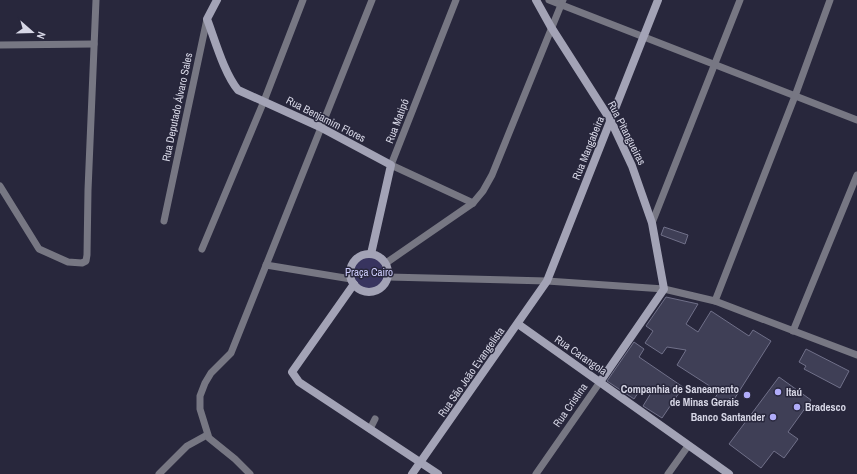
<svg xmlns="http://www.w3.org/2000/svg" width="857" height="474" viewBox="0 0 857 474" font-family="'Archivo Narrow',sans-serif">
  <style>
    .green { fill: #38345f }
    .building { fill: #3f3f56; stroke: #707089 }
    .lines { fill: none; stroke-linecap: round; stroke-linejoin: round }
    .street { stroke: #777783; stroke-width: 7 }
    .secondary { stroke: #a3a3b6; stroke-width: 8 }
    .poi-dot { fill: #b1adfa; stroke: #28273c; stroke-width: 1.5 }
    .labels { text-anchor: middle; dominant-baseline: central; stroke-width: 3; stroke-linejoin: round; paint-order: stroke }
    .street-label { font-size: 11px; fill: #d7d7e6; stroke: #28273c }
    .park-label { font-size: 11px; fill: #cecdfd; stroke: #28273c }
    .poi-label { font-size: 11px; font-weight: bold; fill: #d7d7e6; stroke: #28273c; text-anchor: end }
  </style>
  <rect width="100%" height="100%" fill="#28273c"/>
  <circle class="green" cx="369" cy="273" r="17"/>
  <g class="building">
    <path d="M664 227 688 235 685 244 661 235Z"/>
    <path d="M666 297 698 304 686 324 698 332 711 311 749 336 753 330 771 341 733 401 730 398 725 406 714 399 719 392 677 365 686 350 667 347 662 354 645 343 653 331 646 326Z"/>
    <path d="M634 342 644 349 639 357 683 387 662 418 643 406 651 393 642 387 634 399 607 381Z"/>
    <path d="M806 349 849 371 840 388 804 369 806 366 799 362Z"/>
    <path d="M779 377 811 400 788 432 798 439 784 458 774 451 761 468 729 444Z"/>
  </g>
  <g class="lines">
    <g class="street">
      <path d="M456 0 391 165 473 203"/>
      <path d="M549 0 857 120"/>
      <path d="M0 45 94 44"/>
      <path d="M0 186 39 249 68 262 82 263 86 261 87 255 88 190 96 0"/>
      <path d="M164 221 207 19"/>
      <path d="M652 223 740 0"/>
      <path d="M202 249 264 101 303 0"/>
      <path d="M386 263 473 203 483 191 492 175 563 0"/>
      <path d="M266 265 351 279"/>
      <path d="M388 277 547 281 664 289 715 301 857 355"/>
      <path d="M715 301 795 96 830 0"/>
      <path d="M793 331 857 175"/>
      <path d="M370 429 375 419"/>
      <path d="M159 474 187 446 207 435"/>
      <path d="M250 474 235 459 209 438 200 409V396L205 383 211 373 231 353 372 0"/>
      <path d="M536 474 600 382"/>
      <path d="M668 474 688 446"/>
    </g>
    <g class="secondary">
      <path d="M217 0 207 19C215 40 224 73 238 90L320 127 391 165 371 254"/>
      <path d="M536 0 551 27 611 121 632 166 652 223 664 289 600 382"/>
      <circle cx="369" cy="273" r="19"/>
      <path d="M354 284 292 372 299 382 438 474"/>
      <path d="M518 324 729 474"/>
      <path d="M412 474 547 281 658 0"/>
    </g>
  </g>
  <g class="poi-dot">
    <circle cx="778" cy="392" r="4"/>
    <circle cx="747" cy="395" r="4"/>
    <circle cx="797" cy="407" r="4"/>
    <circle cx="773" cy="417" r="4"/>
  </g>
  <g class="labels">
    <g class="street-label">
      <text transform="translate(177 107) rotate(-78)">Rua Deputado Álvaro Sales</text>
      <text transform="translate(326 119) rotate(27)">Rua Benjamim Flores</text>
      <text transform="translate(397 121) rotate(-69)">Rua Matipó</text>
      <text transform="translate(627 133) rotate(63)">Rua Pitangueiras</text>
      <text transform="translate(588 148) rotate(-68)">Rua Mangabeira</text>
      <text transform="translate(581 355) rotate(35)">Rua Carangola</text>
      <text transform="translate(471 372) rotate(-55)">Rua São João Evangelista</text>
      <text transform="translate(570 405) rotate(-55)">Rua Cristina</text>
    </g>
    <g class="park-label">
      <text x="369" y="272">Praça Cairo</text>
    </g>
    <g class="poi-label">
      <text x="739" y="389">Companhia de Saneamento<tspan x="739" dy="13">de Minas Gerais</tspan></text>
      <text x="786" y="392" text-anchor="start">Itaú</text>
      <text x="805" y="407" text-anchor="start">Bradesco</text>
      <text x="765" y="417">Banco Santander</text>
    </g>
  </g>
  <g transform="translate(32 32) rotate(110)" stroke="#28273c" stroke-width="3" paint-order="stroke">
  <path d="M0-3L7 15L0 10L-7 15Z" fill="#d7d7e6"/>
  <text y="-6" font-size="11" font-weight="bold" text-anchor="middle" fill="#d7d7e6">N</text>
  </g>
</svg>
